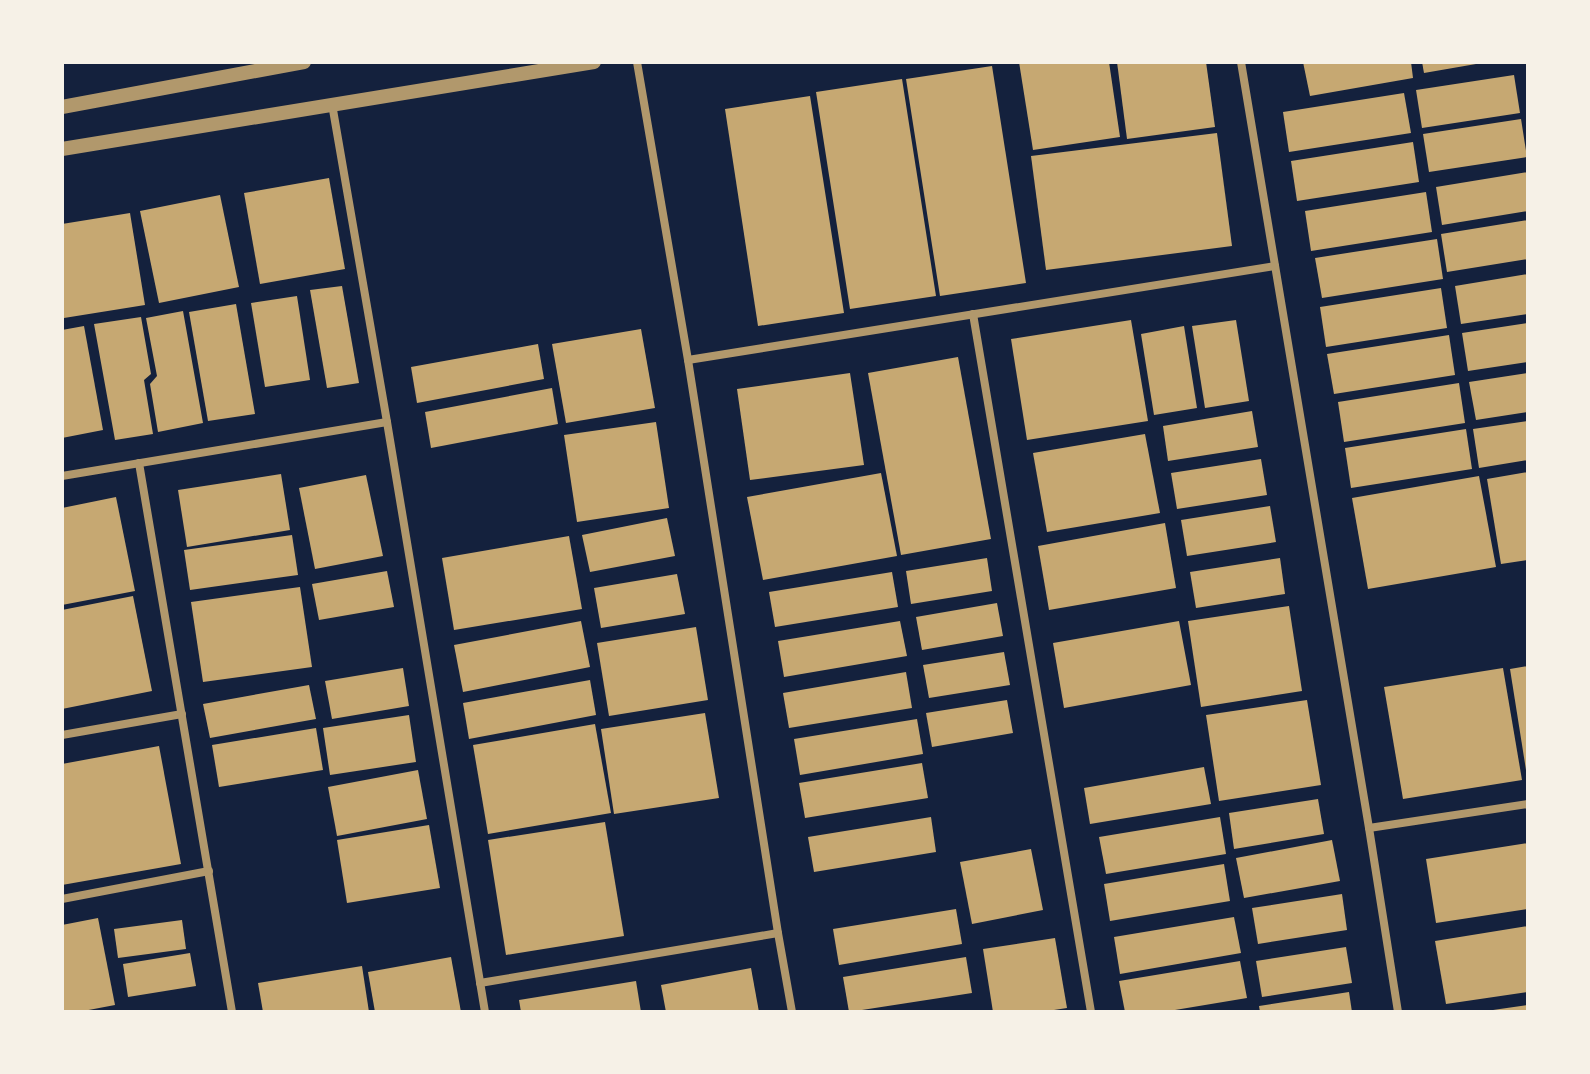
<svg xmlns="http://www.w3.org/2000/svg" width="1590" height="1074" viewBox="0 0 1590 1074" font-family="Overpass,sans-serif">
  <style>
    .building { fill: #c6a872 }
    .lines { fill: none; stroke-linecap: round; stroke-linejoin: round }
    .minor { stroke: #b1986c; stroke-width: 8 }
    .tertiary { stroke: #b1986c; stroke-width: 14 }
  </style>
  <rect width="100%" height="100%" fill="#14213d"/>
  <g class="building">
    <path d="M1019 62H1109L1120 137 1033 150Z"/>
    <path d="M1117 62H1206L1215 127 1127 139Z"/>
    <path d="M1303 62H1411L1413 78 1310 96Z"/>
    <path d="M1422 62H1476V64L1424 73Z"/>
    <path d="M992 66 1026 283 940 296 906 79Z"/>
    <path d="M1514 75 1520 113 1422 128 1416 90Z"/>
    <path d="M902 79 936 296 850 309 816 92Z"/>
    <path d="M1404 93 1411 133 1289 152 1283 112Z"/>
    <path d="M810 96 844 313 758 326 725 109Z"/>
    <path d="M1521 119 1527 157 1429 172 1423 134Z"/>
    <path d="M1217 133 1232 246 1046 270 1031 156Z"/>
    <path d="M1413 142 1419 182 1297 201 1291 161Z"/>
    <path d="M1528 172V211L1442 225 1436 187Z"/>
    <path d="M329 178 345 269 260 284 244 193Z"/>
    <path d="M1426 192 1432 232 1311 251 1305 211Z"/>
    <path d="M220 195 239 287 159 303 140 211Z"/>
    <path d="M130 213 145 305 64 318 62 224Z"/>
    <path d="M1528 220V259L1447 272 1441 234Z"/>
    <path d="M1437 239 1443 279 1322 298 1315 258Z"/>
    <path d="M1528 274V314L1461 324 1455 286Z"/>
    <path d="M342 286 359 383 327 388 310 290Z"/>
    <path d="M1441 288 1447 328 1326 347 1320 307Z"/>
    <path d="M297 296 310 380 265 387 251 303Z"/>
    <path d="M236 304 255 414 208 421 189 312Z"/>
    <path d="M183 311 203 423 158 432 150 384 157 376 146 318Z"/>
    <path d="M141 317 151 374 144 380 153 434 115 440 94 324Z"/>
    <path d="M1131 320 1148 421 1027 440 1011 339Z"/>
    <path d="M1236 320 1249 401 1205 408 1192 326Z"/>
    <path d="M1528 323V362L1468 371 1462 333Z"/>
    <path d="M84 326 103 430 62 438V330Z"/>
    <path d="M1184 326 1197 408 1154 415 1141 334Z"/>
    <path d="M641 329 655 408 566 423 552 344Z"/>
    <path d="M1449 335 1455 375 1334 394 1327 354Z"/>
    <path d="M538 344 544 379 417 403 411 367Z"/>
    <path d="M958 357 991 539 901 555 868 373Z"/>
    <path d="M850 373 864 465 750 480 737 389Z"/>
    <path d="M1528 373V412L1476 420 1469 382Z"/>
    <path d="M1459 383 1465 423 1344 442 1338 402Z"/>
    <path d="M552 388 558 424 431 448 425 412Z"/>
    <path d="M1252 411 1258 447 1168 461 1163 426Z"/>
    <path d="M1528 421V460L1479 468 1473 429Z"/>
    <path d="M656 422 669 508 577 522 564 435Z"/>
    <path d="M1466 429 1472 469 1351 488 1345 448Z"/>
    <path d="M1145 434 1160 513 1047 532 1033 453Z"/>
    <path d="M1261 459 1267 495 1177 509 1171 473Z"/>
    <path d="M1528 472V560L1501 564 1487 479Z"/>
    <path d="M881 473 897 556 763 580 747 497Z"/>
    <path d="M281 474 290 530 187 547 178 490Z"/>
    <path d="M366 475 383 556 315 569 299 488Z"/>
    <path d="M1479 476 1496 567 1368 589 1352 498Z"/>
    <path d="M116 497 135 591 62 605V508Z"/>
    <path d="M1270 506 1276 542 1187 556 1181 520Z"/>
    <path d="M667 518 675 556 590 572 582 535Z"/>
    <path d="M1165 523 1176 588 1049 610 1038 546Z"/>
    <path d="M292 535 298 575 190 590 184 550Z"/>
    <path d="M569 536 582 609 454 630 442 558Z"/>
    <path d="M987 558 992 591 911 604 906 571Z"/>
    <path d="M1280 558 1285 594 1196 608 1190 572Z"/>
    <path d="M387 571 394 607 319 620 312 584Z"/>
    <path d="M892 572 898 607 775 627 769 592Z"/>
    <path d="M677 574 685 614 601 628 594 588Z"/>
    <path d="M300 587 312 667 203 682 191 602Z"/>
    <path d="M133 596 152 691 62 709V610Z"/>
    <path d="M997 603 1003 636 922 650 916 617Z"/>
    <path d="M1289 606 1302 691 1201 707 1188 621Z"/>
    <path d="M581 621 590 667 463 692 454 645Z"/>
    <path d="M900 621 907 656 784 677 778 641Z"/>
    <path d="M1179 621 1191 685 1064 708 1053 643Z"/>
    <path d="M696 627 708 700 609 716 597 643Z"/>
    <path d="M1004 652 1010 685 929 698 923 665Z"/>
    <path d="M1528 666V770H1526L1510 669Z"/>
    <path d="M403 668 409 706 332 719 325 681Z"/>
    <path d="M1503 668 1522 780 1403 799 1384 687Z"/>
    <path d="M906 672 912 708 789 728 783 693Z"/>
    <path d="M590 680 596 715 469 739 463 703Z"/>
    <path d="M309 685 316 719 210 738 203 704Z"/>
    <path d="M1007 700 1013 733 932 747 926 713Z"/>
    <path d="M1307 700 1321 785 1219 801 1206 715Z"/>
    <path d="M705 713 719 798 614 814 601 729Z"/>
    <path d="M409 715 416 762 330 775 323 728Z"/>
    <path d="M917 719 923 754 800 775 794 739Z"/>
    <path d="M595 724 611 813 488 834 473 745Z"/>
    <path d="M316 728 323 770 219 787 212 745Z"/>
    <path d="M159 746 181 864 62 885V764Z"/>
    <path d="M922 763 928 798 805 818 799 783Z"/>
    <path d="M1204 767 1211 804 1090 824 1084 788Z"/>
    <path d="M418 770 427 819 337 836 328 787Z"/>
    <path d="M1318 799 1324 834 1234 849 1229 813Z"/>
    <path d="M931 817 936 852 814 872 808 837Z"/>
    <path d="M1220 817 1226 854 1106 874 1099 837Z"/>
    <path d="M605 822 624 936 506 955 488 840Z"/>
    <path d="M429 825 440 888 347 903 337 840Z"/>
    <path d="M1332 840 1340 881 1244 898 1236 858Z"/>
    <path d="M1528 843V909L1436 923 1426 859Z"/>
    <path d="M1031 849 1043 910 972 924 960 862Z"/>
    <path d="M1224 864 1230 901 1110 921 1104 884Z"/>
    <path d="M1342 894 1347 930 1258 944 1252 908Z"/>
    <path d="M956 909 962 944 839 965 833 929Z"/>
    <path d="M1234 917 1241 953 1120 974 1114 937Z"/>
    <path d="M98 918 115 1005 78 1012H62V925Z"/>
    <path d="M182 920 186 949 118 958 114 929Z"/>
    <path d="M1528 926V992L1446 1004 1435 941Z"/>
    <path d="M1055 938 1067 1008 1041 1012H993L983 949Z"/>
    <path d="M1346 947 1352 983 1262 997 1256 961Z"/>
    <path d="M190 953 196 986 128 997 123 964Z"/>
    <path d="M451 957 461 1012H375L368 972Z"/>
    <path d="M966 957 972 993 849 1012 843 977Z"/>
    <path d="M1240 961 1247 998 1163 1012H1125L1119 981Z"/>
    <path d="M362 966 369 1012H263L258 983Z"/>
    <path d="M751 968 759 1012H666L661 985Z"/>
    <path d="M636 981 641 1012H521L519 1000Z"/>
    <path d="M1349 992 1352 1012H1260L1259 1006Z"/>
    <path d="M1528 1005V1012H1493V1010Z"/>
  </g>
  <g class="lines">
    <g class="minor">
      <path d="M637 62 688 360 778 933 792 1012"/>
      <path d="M1241 62 1369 828 1398 1012"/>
      <path d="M332 104 387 422 485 1012"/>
      <path d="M973 314 1091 1012"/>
      <path d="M688 360 1275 266"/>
      <path d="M139 463 232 1012"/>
      <path d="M62 476 387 422"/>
      <path d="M62 735 182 714"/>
      <path d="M1369 828 1528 804"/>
      <path d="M62 899 209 871"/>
      <path d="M480 983 778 933"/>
    </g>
    <g class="tertiary">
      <path d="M62 107 304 62"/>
      <path d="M62 149 594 62"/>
    </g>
  </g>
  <rect width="1590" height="1074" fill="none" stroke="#f6f1e7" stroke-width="128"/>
</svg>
